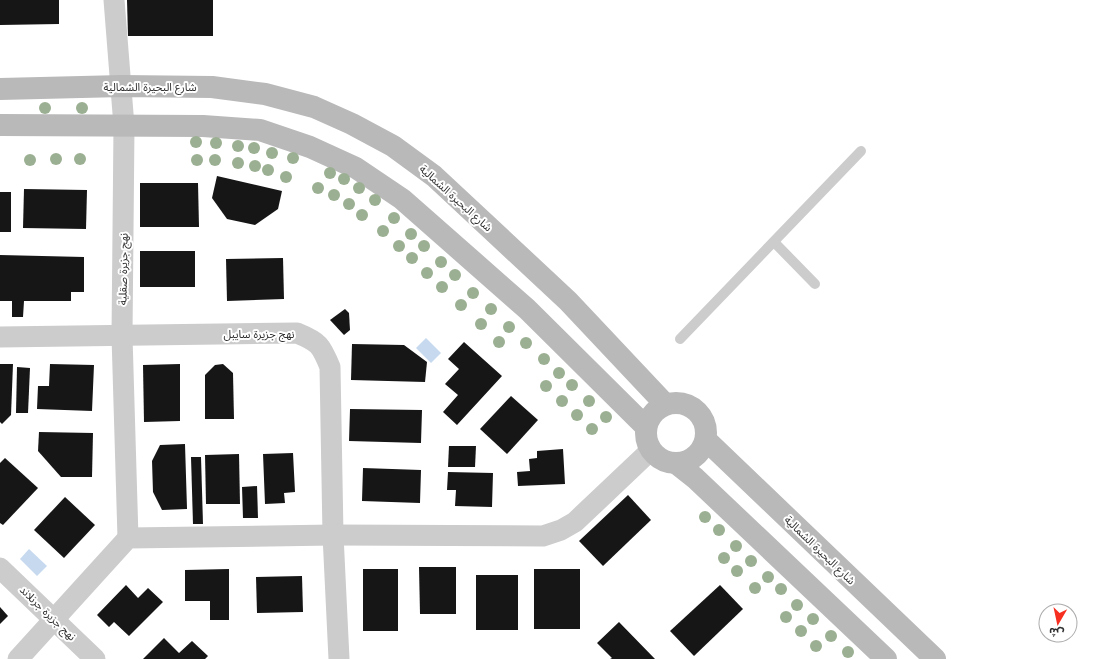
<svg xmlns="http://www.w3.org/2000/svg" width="1094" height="659" viewBox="0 0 1094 659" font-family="Inter,'Noto Sans Arabic',sans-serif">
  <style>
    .water { fill: #c6d9ef }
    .building { fill: #161616 }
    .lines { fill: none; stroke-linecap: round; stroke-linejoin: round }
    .lane { stroke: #ccc; stroke-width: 10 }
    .street { stroke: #ccc; stroke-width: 21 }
    .secondary { stroke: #b9b9b9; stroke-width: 22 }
    .tree { fill: #9bb092 }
    .labels { text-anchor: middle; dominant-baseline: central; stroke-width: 4; stroke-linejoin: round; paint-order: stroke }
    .street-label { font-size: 11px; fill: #2f2f2f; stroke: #fff }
  </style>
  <rect width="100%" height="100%" fill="#fff"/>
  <g class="water">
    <path d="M426 338 441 353 431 363 416 348Z"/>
    <path d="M29 549 47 566 37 576 20 559Z"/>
  </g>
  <g class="building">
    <path d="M0 0H59V24L0 25Z"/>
    <path d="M127 0H213V36H128Z"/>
    <path d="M217 176 282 191 278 209 255 225 227 219 212 198Z"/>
    <path d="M140 183H198L199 227H140Z"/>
    <path d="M24 189 87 190 86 229 23 228Z"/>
    <rect x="0" y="192" width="11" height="40"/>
    <rect x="140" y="251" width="55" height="36"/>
    <path d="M0 255 84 257V292H71V301H24L23 317H12V301H0Z"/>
    <path d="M283 258 284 299 227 301 226 259Z"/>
    <path d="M345 309 349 313 350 330 344 335 330 320Z"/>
    <path d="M464 342 502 376 457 425 443 412 458 395 445 384 459 369 448 359Z"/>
    <path d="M352 344 404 345 427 362 425 382 351 380Z"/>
    <path d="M0 364H13L11 415 2 424 0 422Z"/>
    <path d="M50 364 94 365 92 411 37 409 38 386H49Z"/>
    <path d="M180 364V421L144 422 143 365Z"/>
    <path d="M223 364 233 373 234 419H205V375L215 365Z"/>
    <path d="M17 367 30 368 28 413H16Z"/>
    <path d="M511 396 538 420 507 454 480 429Z"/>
    <path d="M350 409 422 410 421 443 349 441Z"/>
    <path d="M39 432 93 433 92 477H61L38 451Z"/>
    <path d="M185 444 187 509 162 510 153 492 152 461 160 445Z"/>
    <path d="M449 446H476L475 467H448Z"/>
    <path d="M563 449 565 484 518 486 517 472 530 471 529 459 537 458V451Z"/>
    <path d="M293 453 295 492 284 493 285 503 265 504 263 454Z"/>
    <path d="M239 454 240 504H206L205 455Z"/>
    <path d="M191 457H201L203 524H193Z"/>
    <path d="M5 458 38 488 3 525 0 523V463Z"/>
    <path d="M363 468 421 470 420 503 362 501Z"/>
    <path d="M448 472 493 473 492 507 455 506 456 490H447Z"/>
    <path d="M257 486 258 518H243L242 487Z"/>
    <path d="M628 495 651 520 603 566 579 541Z"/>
    <path d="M65 497 95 525 64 558 34 530Z"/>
    <path d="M419 567H456V614H420Z"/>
    <path d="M229 569V620H210V601H185V570Z"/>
    <rect x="363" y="569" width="35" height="62"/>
    <rect x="534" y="569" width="46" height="60"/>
    <rect x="476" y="575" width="42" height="55"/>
    <path d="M302 576 303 612 257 613 256 577Z"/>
    <path d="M126 585 138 598 148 588 163 602 129 636 114 622 109 627 97 615Z"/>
    <path d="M720 585 743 609 694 656 670 631Z"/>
    <path d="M0 607 8 616 0 624Z"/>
    <path d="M619 622 655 659H610L612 658 597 643Z"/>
    <path d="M164 638 179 653 192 641 208 656 205 659H143Z"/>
  </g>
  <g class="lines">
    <g class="lane">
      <path d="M774 242 815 284"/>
      <path d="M680 339 861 151"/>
    </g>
    <g class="street">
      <path d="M114 0 124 126 122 336 128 538"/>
      <path d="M0 337 297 333C319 342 321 345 330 367L333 535 339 659"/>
      <path d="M0 568 95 659"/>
      <path d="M18 659 128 538 333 535 543 536 561 530 575 522 651 450"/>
    </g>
    <g class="secondary">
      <path d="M0 89 122 86 212 87 265 94 314 107 352 124 393 146 434 176 568 301 665 404"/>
      <path d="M0 125 203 126 260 130 310 147 356 168 402 199 527 309 646 427"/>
      <circle cx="676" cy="433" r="30"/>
      <path d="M706 440 935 659"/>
      <path d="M676 463 695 478 886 659"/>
    </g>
  </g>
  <g class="tree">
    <circle cx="45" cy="108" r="6"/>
    <circle cx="82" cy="108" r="6"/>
    <circle cx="196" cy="142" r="6"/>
    <circle cx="216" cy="143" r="6"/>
    <circle cx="238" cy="146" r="6"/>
    <circle cx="254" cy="148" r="6"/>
    <circle cx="272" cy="153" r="6"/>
    <circle cx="293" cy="158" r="6"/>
    <circle cx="56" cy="159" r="6"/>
    <circle cx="80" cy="159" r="6"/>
    <circle cx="30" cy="160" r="6"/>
    <circle cx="197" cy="160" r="6"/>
    <circle cx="215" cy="160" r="6"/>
    <circle cx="238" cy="163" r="6"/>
    <circle cx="255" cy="166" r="6"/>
    <circle cx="268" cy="170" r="6"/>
    <circle cx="330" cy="173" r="6"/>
    <circle cx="286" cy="177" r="6"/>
    <circle cx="344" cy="179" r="6"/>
    <circle cx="318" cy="188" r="6"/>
    <circle cx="359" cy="188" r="6"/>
    <circle cx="334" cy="195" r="6"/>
    <circle cx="375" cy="200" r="6"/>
    <circle cx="349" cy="204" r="6"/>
    <circle cx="362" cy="215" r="6"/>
    <circle cx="394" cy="218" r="6"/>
    <circle cx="383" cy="231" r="6"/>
    <circle cx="411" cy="234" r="6"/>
    <circle cx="399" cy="246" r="6"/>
    <circle cx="424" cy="246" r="6"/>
    <circle cx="412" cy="258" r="6"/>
    <circle cx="441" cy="262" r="6"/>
    <circle cx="427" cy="273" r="6"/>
    <circle cx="455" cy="275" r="6"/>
    <circle cx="442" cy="287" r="6"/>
    <circle cx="473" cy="293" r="6"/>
    <circle cx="461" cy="305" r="6"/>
    <circle cx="491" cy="309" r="6"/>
    <circle cx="481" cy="324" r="6"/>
    <circle cx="509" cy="327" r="6"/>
    <circle cx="499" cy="342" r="6"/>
    <circle cx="526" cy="343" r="6"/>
    <circle cx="544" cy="359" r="6"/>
    <circle cx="559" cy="373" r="6"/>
    <circle cx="572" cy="385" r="6"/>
    <circle cx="546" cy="386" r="6"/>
    <circle cx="562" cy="401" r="6"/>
    <circle cx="589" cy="401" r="6"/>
    <circle cx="577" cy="415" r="6"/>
    <circle cx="606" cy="417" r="6"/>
    <circle cx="592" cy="429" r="6"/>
    <circle cx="705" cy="517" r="6"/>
    <circle cx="719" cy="530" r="6"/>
    <circle cx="736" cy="546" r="6"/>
    <circle cx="724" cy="558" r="6"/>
    <circle cx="751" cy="561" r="6"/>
    <circle cx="737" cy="571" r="6"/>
    <circle cx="768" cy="577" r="6"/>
    <circle cx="755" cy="588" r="6"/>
    <circle cx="781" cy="589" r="6"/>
    <circle cx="797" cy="605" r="6"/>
    <circle cx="786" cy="617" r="6"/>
    <circle cx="813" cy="619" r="6"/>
    <circle cx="801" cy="631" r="6"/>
    <circle cx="831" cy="636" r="6"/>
    <circle cx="816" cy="646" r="6"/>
    <circle cx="848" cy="652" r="6"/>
  </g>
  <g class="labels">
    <g class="street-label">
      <text x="150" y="87">شارع البحيرة الشمالية</text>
      <text transform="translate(456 198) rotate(42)">شارع البحيرة الشمالية</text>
      <text transform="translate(123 269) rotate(-89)">نهج جزيرة صقلية</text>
      <text x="259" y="334">نهج جزيرة سايبل</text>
      <text transform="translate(820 550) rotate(44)">شارع البحيرة الشمالية</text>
      <text transform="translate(48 613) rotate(44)">نهج جزيرة جرنلاند</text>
    </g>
  </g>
  <g transform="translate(1058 623) rotate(189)"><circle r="19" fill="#ffffff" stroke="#acacac"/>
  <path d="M0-3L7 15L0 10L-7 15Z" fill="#f72f21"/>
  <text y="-6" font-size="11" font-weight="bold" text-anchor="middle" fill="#2f2f2f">ش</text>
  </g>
</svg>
